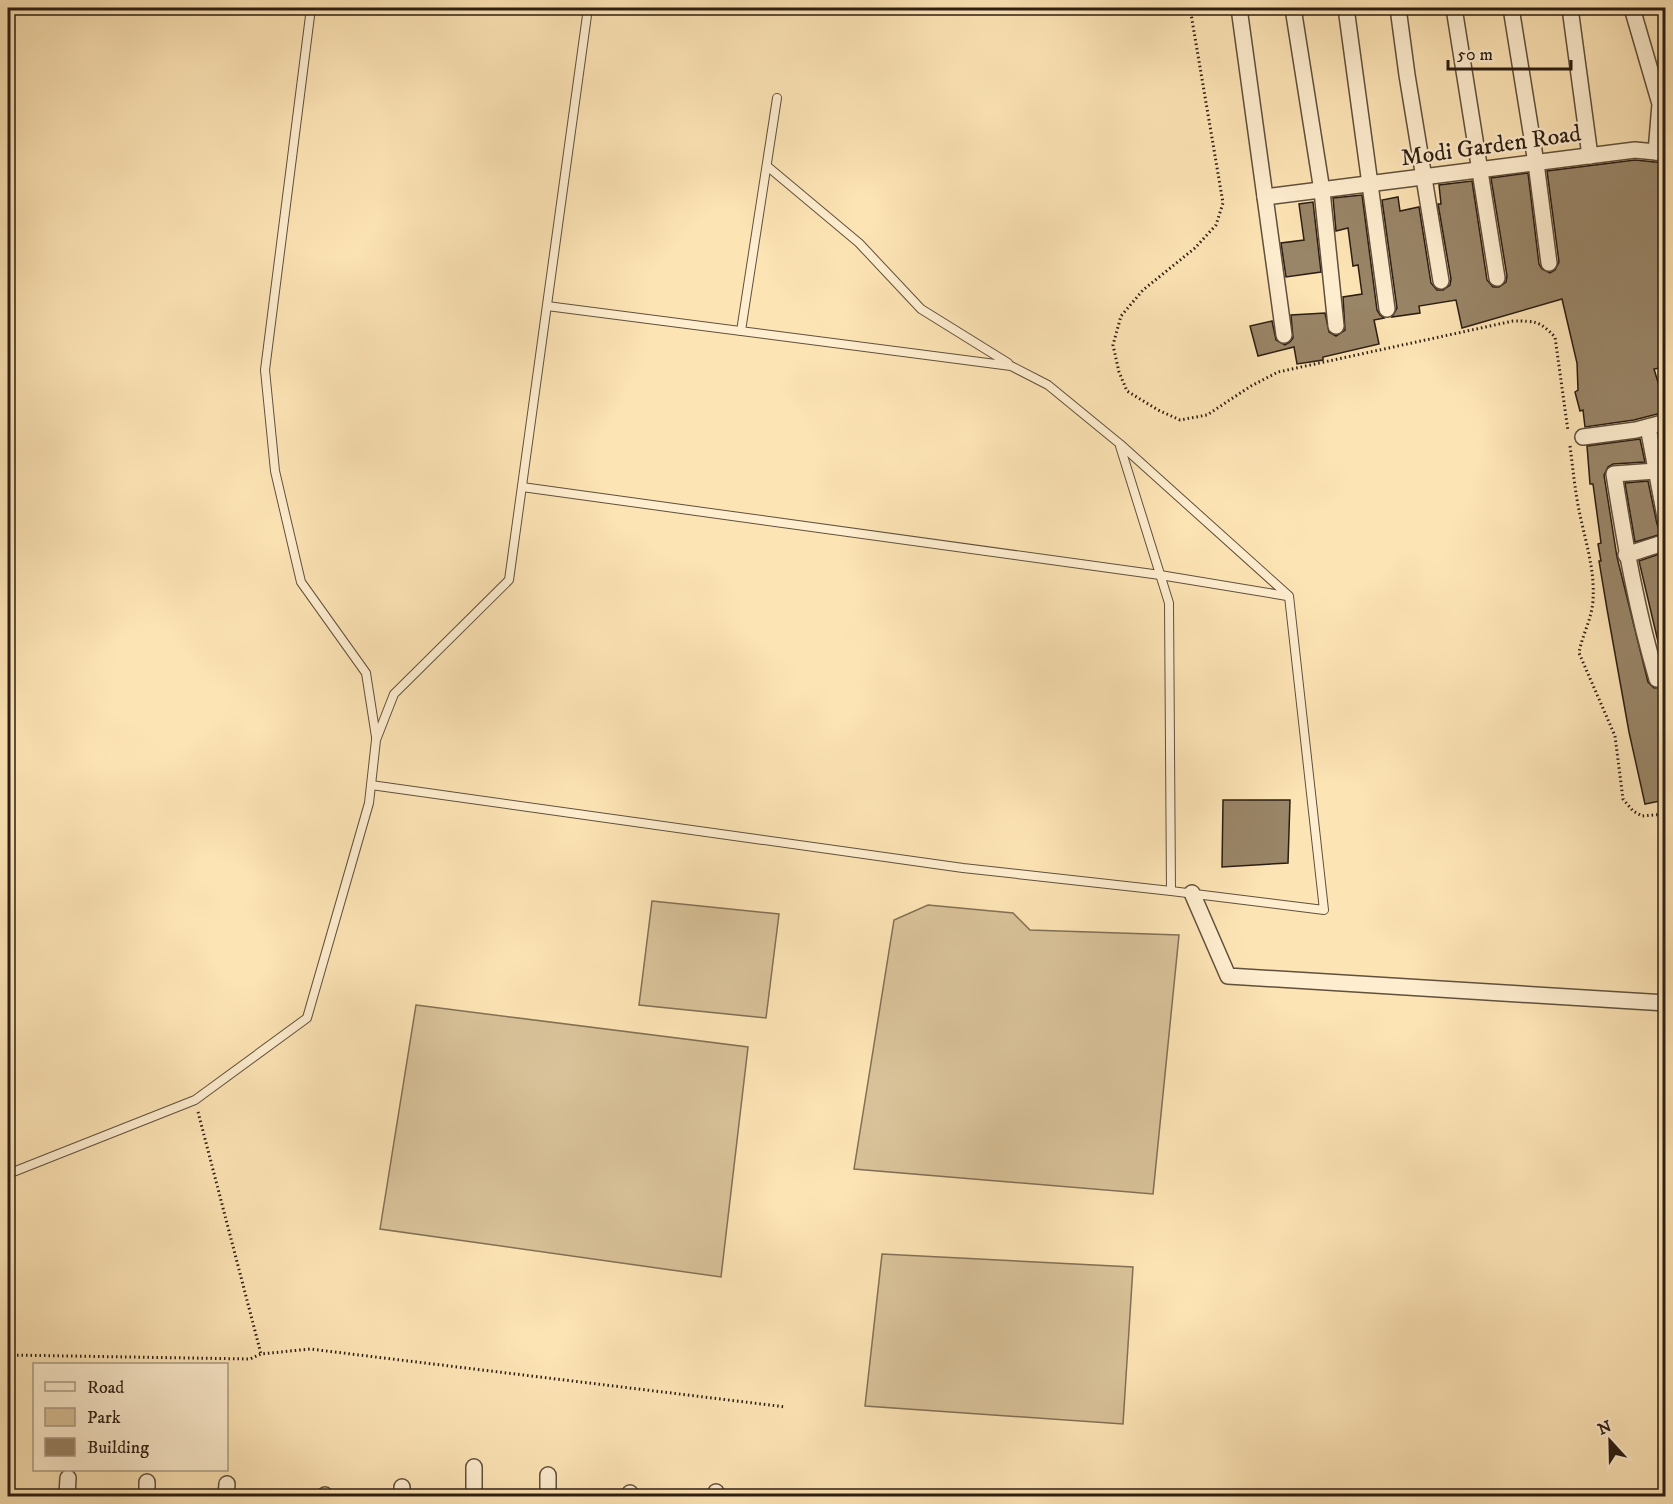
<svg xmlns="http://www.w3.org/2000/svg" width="1673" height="1504" viewBox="0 0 1673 1504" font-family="'IM FELL DW Pica',serif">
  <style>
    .green { fill: #d9c299; stroke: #827056; stroke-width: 1.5 }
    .building { fill: #998567; stroke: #2c1e13; stroke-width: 1.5 }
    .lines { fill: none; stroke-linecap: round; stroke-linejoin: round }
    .lane-casing { stroke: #60503c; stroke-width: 10 }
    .street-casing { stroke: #60503c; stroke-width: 18 }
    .path { stroke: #2c1e13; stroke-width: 3; stroke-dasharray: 1.5 3; stroke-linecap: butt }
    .lane { stroke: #feedcf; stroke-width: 8 }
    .street { stroke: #feedcf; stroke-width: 15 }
    .labels { text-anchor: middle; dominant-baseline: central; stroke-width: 4.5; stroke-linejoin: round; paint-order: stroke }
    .street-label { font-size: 24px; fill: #2c1e13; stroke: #feedcf }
  </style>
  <rect width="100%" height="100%" fill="#fde4b5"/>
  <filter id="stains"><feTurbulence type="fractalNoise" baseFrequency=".00333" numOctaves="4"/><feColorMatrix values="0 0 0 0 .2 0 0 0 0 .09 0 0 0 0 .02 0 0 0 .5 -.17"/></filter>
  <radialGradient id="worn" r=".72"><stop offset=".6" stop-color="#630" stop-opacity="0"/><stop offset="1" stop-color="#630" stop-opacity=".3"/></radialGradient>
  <g class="green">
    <path d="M652 901 779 914 766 1018 639 1005Z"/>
    <path d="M928 905 1013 913 1030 930 1179 935 1153 1194 854 1169 894 920Z"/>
    <path d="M416 1005 748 1047 721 1277 380 1229Z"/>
    <path d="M882 1254 1133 1267 1123 1424 865 1406Z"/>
  </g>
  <g class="building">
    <path d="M1635 160 1665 163V367L1654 369 1665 405V412L1634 420 1585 427 1583 410 1580 411 1575 392 1578 390 1577 363 1562 299 1462 328 1456 300 1419 306 1420 313 1392 317 1397 308 1382 200 1398 197 1400 211 1419 207 1431 283 1437 290H1443L1450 285 1451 279 1438 204H1441L1439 185 1472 181 1487 280 1493 287H1499L1506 282 1507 276 1491 178 1528 173 1539 264 1542 269 1550 273 1555 270 1559 262 1547 171Z"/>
    <path d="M1362 195 1377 310 1380 315 1384 318 1374 320 1379 344 1323 357V360L1297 364 1294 347 1258 356 1250 326 1272 321 1276 340 1285 345 1290 342 1293 338 1291 315 1325 313 1329 332 1336 336 1345 330 1343 297 1362 294 1358 265 1353 266 1348 228 1336 231 1333 198Z"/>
    <path d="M1313 202 1321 272 1286 277 1281 243 1304 240 1299 204Z"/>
    <path d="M1665 432V467L1659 434Z"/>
    <path d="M1640 439 1645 462 1613 464 1608 467 1604 475 1617 557 1648 682 1654 688 1665 687V800L1645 804 1629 732 1607 609 1599 561H1601L1598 544 1601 543 1593 484H1590L1587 446Z"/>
    <path d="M1648 481 1657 524 1659 529 1665 533 1635 542 1625 483Z"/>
    <path d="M1665 552V667H1664L1639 561Z"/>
    <path d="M1223 800H1290L1288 863 1222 867Z"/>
  </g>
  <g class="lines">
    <defs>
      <g id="lane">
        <path d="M311 8 265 370 275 471 301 582 366 673 376 737"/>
        <path d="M767 166 859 243 921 309 1008 363"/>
        <path d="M547 306 1011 366 1048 385 1120 444 1289 596 1324 910 1171 891"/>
        <path d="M741 331 777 98"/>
        <path d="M522 487 1160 575 1287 596"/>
        <path d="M371 785 963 868 1171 891 1169 603 1120 446"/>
        <path d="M8 1174 195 1100 307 1018 369 803 376 740 394 694 509 580 588 8"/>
      </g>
      <g id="street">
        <path d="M1239 8 1284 335"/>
        <path d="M1293 8 1322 191 1336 326"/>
        <path d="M1346 8 1387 309"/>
        <path d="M1398 8 1407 75 1441 281"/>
        <path d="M1454 8 1497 278"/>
        <path d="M1511 8 1536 163 1549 263"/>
        <path d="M1570 8 1590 156"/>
        <path d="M1632 8 1660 104 1656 152"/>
        <path d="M1265 197 1635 150 1666 153"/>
        <path d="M1648 427 1666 522"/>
        <path d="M1583 437 1636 430 1666 422"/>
        <path d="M1656 471 1614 474C1625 544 1637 612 1657 679L1666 677"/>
        <path d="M1626 555 1666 542"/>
        <path d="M1192 893 1228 976 1666 1003"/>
        <path d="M474 1467V1496"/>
        <path d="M548 1475V1496"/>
        <path d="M67 1496 68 1478"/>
        <path d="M147 1496V1482"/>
        <path d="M226 1496 227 1484"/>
        <path d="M325 1496V1495"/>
        <path d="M402 1496V1487"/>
        <path d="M630 1496V1493"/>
        <path d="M716 1496V1492"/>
      </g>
    </defs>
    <use href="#lane" class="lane-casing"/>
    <use href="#street" class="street-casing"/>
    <g class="path">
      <path d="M1190 8 1223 203 1216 225 1195 248 1143 290 1121 316 1113 345 1119 372 1127 391 1158 410 1180 420 1207 415 1251 386 1278 372 1513 321C1535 321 1540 321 1555 337L1568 431"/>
      <path d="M1570 446C1573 469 1575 492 1580 515 1586 543 1595 571 1593 600 1592 619 1582 635 1579 653L1615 736 1623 799 1633 811 1642 816 1666 814"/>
      <path d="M198 1112 261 1354"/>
      <path d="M8 1355 250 1359 261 1354 310 1349 786 1407"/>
    </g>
    <use href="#lane" class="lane"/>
    <use href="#street" class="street"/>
  </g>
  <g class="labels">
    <g class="street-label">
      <text transform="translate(1491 146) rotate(-8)">Modi Garden Road</text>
    </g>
  </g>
  <rect width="1673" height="1504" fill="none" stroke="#fde4b5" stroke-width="30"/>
  <rect x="9" y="9" width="1655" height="1486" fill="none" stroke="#2c1e13" stroke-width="3"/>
  <rect x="15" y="15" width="1643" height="1474" fill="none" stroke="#2c1e13" stroke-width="1.5"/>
  <rect x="33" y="1363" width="195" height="108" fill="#feedcf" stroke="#aa9a84" stroke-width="1.5"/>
  <rect x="45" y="1382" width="30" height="9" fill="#feedcf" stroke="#aa9a84" stroke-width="1.5"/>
  <text x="87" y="1393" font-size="18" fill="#2c1e13">Road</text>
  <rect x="45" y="1408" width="30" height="18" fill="#d9c299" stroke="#aa9a84" stroke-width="1.5"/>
  <text x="87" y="1423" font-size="18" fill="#2c1e13">Park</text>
  <rect x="45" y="1438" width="30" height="18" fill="#998567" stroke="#aa9a84" stroke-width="1.5"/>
  <text x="87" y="1453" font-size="18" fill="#2c1e13">Building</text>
  <g transform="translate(1610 1441) rotate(338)" stroke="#feedcf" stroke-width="4.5" paint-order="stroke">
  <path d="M0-4.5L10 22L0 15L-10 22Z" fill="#2c1e13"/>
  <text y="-9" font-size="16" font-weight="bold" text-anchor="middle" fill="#2c1e13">N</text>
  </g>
  <path d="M1448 60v9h123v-9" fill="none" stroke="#2c1e13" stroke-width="3"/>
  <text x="1457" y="60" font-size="18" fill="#2c1e13" stroke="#feedcf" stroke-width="4.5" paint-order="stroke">50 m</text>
  <rect width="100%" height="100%" filter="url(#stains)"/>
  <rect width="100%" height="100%" fill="url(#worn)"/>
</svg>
